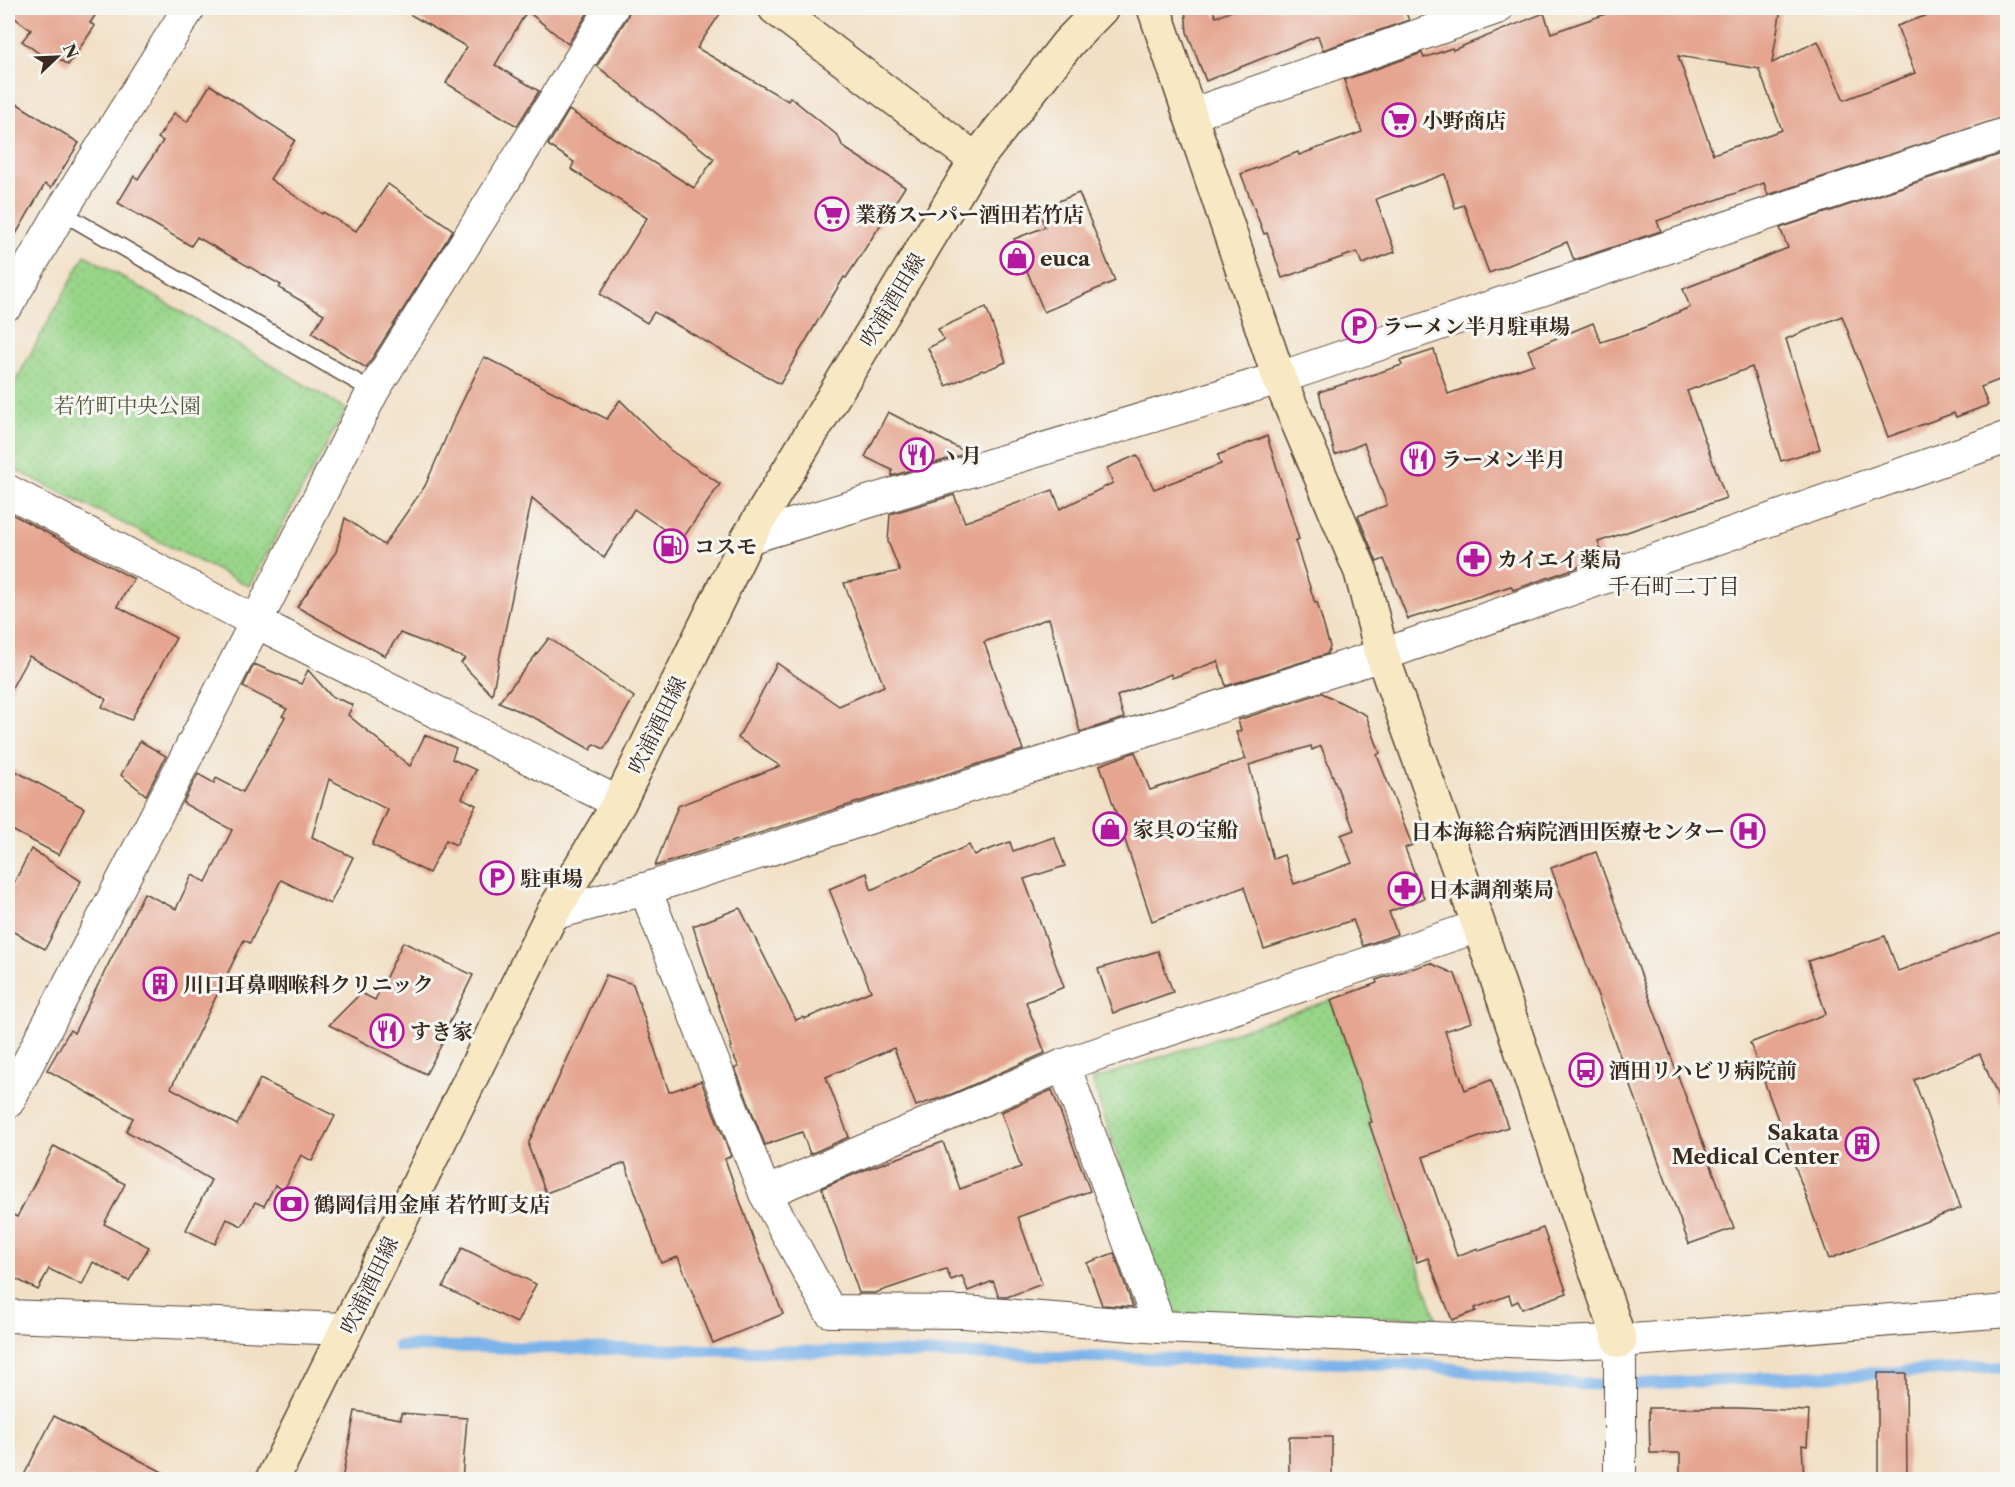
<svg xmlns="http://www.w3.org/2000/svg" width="2015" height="1487" viewBox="0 0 2015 1487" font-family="'Libre Caslon Text','Noto Serif JP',serif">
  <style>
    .park { fill: url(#park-dots); stroke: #6a8054; stroke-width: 1.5 }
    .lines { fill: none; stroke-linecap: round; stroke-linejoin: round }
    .stream { stroke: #7bb3ea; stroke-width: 12 }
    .building { fill: #e5a590; fill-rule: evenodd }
    .lane-casing { stroke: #564537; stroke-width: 18 }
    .street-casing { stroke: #564537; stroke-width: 34 }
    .secondary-casing { stroke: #564537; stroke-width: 36 }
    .lane { stroke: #fff; stroke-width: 15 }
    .street { stroke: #fff; stroke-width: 32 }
    .secondary { stroke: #f8e8c3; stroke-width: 33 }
    .labels { text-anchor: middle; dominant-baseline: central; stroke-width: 6; stroke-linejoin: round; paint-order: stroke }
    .poi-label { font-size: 21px; font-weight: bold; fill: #3b2a1e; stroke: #f6f6f2; text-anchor: start }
    .street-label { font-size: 21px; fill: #3b2a1e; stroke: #f6f6f2 }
    .park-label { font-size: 21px; fill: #525539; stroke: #f6f6f2 }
    .neighbourhood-label { font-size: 22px; fill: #3b2a1e; stroke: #f6f6f2 }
  </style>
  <defs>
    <pattern id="park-dots" width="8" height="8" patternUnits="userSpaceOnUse" patternTransform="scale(1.5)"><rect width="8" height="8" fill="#98d589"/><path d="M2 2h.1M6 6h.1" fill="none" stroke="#84b776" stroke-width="1.8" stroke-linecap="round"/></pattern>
  </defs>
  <rect width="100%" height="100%" fill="#f6f6f2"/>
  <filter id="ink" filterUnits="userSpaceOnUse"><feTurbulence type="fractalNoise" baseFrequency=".0167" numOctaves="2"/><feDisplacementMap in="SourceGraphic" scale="12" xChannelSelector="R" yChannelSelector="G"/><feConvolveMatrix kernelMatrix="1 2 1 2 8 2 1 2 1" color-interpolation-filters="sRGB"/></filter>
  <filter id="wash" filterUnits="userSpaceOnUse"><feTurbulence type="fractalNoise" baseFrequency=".008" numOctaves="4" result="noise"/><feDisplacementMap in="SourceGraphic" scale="24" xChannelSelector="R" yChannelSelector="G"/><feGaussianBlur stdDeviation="1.35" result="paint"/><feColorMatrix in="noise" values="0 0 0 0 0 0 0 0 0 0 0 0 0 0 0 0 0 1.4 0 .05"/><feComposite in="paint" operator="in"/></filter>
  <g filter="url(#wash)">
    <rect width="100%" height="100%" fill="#f2e0c6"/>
    <g class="park">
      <path d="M85 255 346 409 249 586 8 466V395Z"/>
      <path d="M1331 1000 1369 1113V1123L1436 1318 1171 1315 1092 1080Z"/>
    </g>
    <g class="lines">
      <path class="stream" d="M399 1346 968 1354 1425 1365 1548 1383 1619 1385 2008 1367"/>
    </g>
    <g id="blocks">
      <g class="building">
        <path d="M8 8H100L90 23 95 26 68 65 51 53 47 59 22 41 31 30 8 13Z"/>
        <path d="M399 8H591L568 44 527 11 495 65 539 91 517 126 446 83 467 47Z"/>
        <path d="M630 8H724L697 48 788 101 790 97 838 136 843 147 905 187 846 278 844 277 780 384 654 312 647 323 600 294 647 218 571 169 574 162 548 145 569 110 694 188 714 159 597 66 627 18Z"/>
        <path d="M1185 8H1212L1216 17 1239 8H1404L1409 20 1323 50 1318 36 1206 81 1187 32Z"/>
        <path d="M1623 8H1781L1772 63 1818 41 1844 100 1915 73 1897 26 1947 8H2007V116L1768 195 1764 183 1657 221 1661 231 1574 260 1567 242 1489 273 1464 205 1455 208 1445 174 1376 199 1395 252 1362 264 1357 252 1282 278 1267 233 1264 234 1241 174 1298 152 1299 155 1362 132 1344 80 1422 53 1424 58 1452 48 1453 50 1544 13 1551 33ZM1678 56 1760 69 1759 70 1782 130 1713 154Z"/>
        <path d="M210 85 295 140 270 179 322 214 323 212 356 231 388 184 453 230 366 368 312 333 324 314 279 288 281 285 197 237 191 246 118 203 134 176 138 179 163 141 158 138 174 113 187 122Z"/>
        <path d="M8 98 79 143 51 188 45 184 8 248Z"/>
        <path d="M2007 152V377L1981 387 1988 405 1956 417 1954 413 1888 437 1842 316 1786 339 1820 449 1781 461 1752 367 1687 391 1726 498 1598 542 1604 558 1513 590 1511 586 1408 619 1384 559 1377 562 1358 516 1387 505 1364 443 1335 455 1319 392 1402 365 1400 361 1434 350 1448 394 1534 364 1528 350 1593 323 1601 342 1641 329 1690 307 1683 289 1788 248 1780 228Z"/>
        <path d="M1079 193 1115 281 1044 312 1014 239 1045 227 1038 209Z"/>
        <path d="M986 307 1006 362 984 371 982 370 946 386 928 348 944 340 938 329Z"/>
        <path d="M484 357 607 419 620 400 670 450 720 484 681 541 634 509 604 558 532 498 492 695 461 663 465 658 400 633 385 656 297 607 336 552 345 518 384 545 425 486 453 421Z"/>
        <path d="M888 412 968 453 892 476V470L865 457Z"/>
        <path d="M1267 436 1299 539 1295 541 1315 603 1317 602 1330 647 1327 654 1226 686 1218 661 1172 678 1171 674 1117 696 1124 718 1080 732 1049 618 984 642 1023 750 655 866 678 806 780 766 738 738 777 663 839 706 884 686 844 583 900 571 888 542 890 514 954 495 965 522 1053 490 1060 509 1113 483 1107 468 1137 455 1154 489 1221 464 1218 455Z"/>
        <path d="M8 512 134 579 117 606 176 638 131 720 102 707 106 699 29 656 8 695Z"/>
        <path d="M549 638 634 697 604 749 594 744 591 750 541 721 499 702Z"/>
        <path d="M254 664 301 684 308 670 331 696 353 705 348 715 410 766 425 735 456 748 452 759 476 770 462 798 476 805 456 845 446 840 429 873 372 845 388 810 329 779 312 837 353 857 330 904 281 880 250 943 244 940 171 1088 237 1125 260 1079 335 1116 312 1161 301 1155 284 1190 275 1185 264 1206 255 1202 242 1226 227 1219 215 1244 186 1230 211 1180 126 1131 133 1118 47 1070 70 1030 74 1033 144 893 176 909 192 875 206 882 232 830 183 803 198 774 214 783 216 778 243 792 285 717 282 716 287 709 243 687Z"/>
        <path d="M1322 693 1366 715 1380 753 1377 755 1412 845 1405 848 1424 898 1389 912 1397 934 1363 946 1353 920 1264 949 1244 887 1152 921 1100 765 1135 752 1150 790 1246 759 1236 732 1241 731 1238 720ZM1311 746 1312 750 1321 746 1354 830 1341 835 1352 863 1294 884 1284 855 1273 859 1249 765Z"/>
        <path d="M140 741 166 756 146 795 121 775Z"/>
        <path d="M8 767 84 808 59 855 8 828Z"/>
        <path d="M1054 837 1065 866 1024 879 1064 987 1026 1002 1045 1053 952 1094 916 1106 894 1048 826 1077 849 1137 810 1154 802 1132 765 1145 735 1068 739 1067 730 1048 732 1047 693 926 740 908 796 1020 803 1017 804 1019 871 991 829 889 867 873 871 890 969 845 974 855 1010 842 1013 851Z"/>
        <path d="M31 849 81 881 45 949 8 929V895Z"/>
        <path d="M1596 852 1734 1228 1689 1244 1551 868Z"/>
        <path d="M2007 930V1119L1980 1054 1914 1080 1961 1208 1829 1259 1750 1043 1826 1014 1808 961 1885 936 1898 971Z"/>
        <path d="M403 942 473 975 443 1036 445 1038 426 1074 329 1025 361 993 375 1000Z"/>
        <path d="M1158 951 1173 992 1113 1013 1098 969Z"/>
        <path d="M1430 963 1455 974 1472 1022 1445 1031 1465 1090 1491 1080 1508 1127 1423 1157 1457 1256 1478 1248 1479 1251 1543 1228 1567 1293 1522 1309 1518 1301 1512 1304 1509 1295 1475 1308 1476 1311 1452 1320 1428 1258 1417 1262 1369 1123 1372 1122 1331 1000 1377 983 1376 980Z"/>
        <path d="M606 975 633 984 669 1092 701 1081 731 1156 725 1159 760 1257 783 1314 713 1343 678 1257 661 1263 625 1163 546 1193 529 1148V1142Z"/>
        <path d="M1052 1090 1090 1191 1018 1217 1042 1284 1007 1297H999L993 1281 968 1291 962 1276 951 1280 946 1269 875 1293H859L822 1188 867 1169 943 1142 960 1189 1021 1167 1001 1112Z"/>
        <path d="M54 1146 125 1184 104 1224 149 1247 129 1281 93 1262 82 1285 49 1269 38 1290 8 1275V1212L17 1217Z"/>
        <path d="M462 1248 536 1284 517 1323 443 1287Z"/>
        <path d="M1114 1253 1133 1307 1102 1305 1087 1263Z"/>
        <path d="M1878 1373H1906L1907 1479H1878Z"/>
        <path d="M1649 1408H1738L1809 1411 1807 1446 1802 1445 1804 1479H1680V1453H1650Z"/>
        <path d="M355 1411 401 1419V1413L467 1418 462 1479H342Z"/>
        <path d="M54 1416 176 1479H22Z"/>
        <rect x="1289" y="1437" width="43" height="42"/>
      </g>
    </g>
  </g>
  <g filter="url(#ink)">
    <use href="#blocks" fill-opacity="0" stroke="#564537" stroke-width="1.5"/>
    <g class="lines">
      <defs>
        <path id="lane" d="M61 212 373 391"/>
        <g id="street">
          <path d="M1190 115 1497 8"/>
          <path d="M8 304 61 212 189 8"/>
          <path d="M8 491 256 622 619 803"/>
          <path d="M748 538 1279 378 2008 133"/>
          <path d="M645 889 765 1193 830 1311 964 1312 1160 1327 1555 1343 1620 1341 2008 1311"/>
          <path d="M552 914 645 889 1382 655 2008 437"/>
          <path d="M1064 1065 1160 1327"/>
          <path d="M8 1102 256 622 373 391 612 8"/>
          <path d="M765 1193 1064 1065 1479 926"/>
          <path d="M8 1316 347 1329"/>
          <path d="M1620 1341V1480"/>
        </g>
        <g id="secondary">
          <path d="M775 8 976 160"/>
          <path d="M1154 8 1279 378 1361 572 1382 655 1479 926 1620 1341"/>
          <path d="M272 1480 552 914 619 803 748 538 976 160 1068 43 1102 8"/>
        </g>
      </defs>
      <use href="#lane" class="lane-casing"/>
      <use href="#street" class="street-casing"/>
      <use href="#secondary" class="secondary-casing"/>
      <use href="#lane" class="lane"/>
      <use href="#street" class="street"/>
      <use href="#secondary" class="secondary"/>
    </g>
  </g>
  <defs>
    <symbol id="supermarket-ring" viewBox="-11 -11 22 22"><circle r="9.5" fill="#f6f6f2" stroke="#b5179e" stroke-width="1.5"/><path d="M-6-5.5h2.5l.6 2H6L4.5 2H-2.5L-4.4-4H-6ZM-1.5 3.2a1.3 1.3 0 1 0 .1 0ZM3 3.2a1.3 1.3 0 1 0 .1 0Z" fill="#b5179e"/></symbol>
    <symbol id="shop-ring" viewBox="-11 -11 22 22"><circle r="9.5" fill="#f6f6f2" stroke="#b5179e" stroke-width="1.5"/><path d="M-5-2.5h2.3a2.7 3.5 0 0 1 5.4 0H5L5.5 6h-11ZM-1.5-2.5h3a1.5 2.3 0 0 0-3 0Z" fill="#b5179e"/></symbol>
    <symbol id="parking-ring" viewBox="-11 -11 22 22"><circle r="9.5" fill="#f6f6f2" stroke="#b5179e" stroke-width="1.5"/><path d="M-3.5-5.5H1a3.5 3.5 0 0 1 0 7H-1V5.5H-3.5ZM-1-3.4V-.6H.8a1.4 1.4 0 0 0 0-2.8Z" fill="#b5179e"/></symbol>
    <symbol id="restaurant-ring" viewBox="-11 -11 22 22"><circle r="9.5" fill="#f6f6f2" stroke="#b5179e" stroke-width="1.5"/><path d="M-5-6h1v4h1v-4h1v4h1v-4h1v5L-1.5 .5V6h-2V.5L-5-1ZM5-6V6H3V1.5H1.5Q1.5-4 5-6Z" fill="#b5179e"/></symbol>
    <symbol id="fuel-ring" viewBox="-11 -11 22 22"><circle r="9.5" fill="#f6f6f2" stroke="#b5179e" stroke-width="1.5"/><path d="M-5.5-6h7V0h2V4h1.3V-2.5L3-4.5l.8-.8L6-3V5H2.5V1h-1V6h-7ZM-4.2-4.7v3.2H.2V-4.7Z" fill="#b5179e"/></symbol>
    <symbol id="pharmacy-ring" viewBox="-11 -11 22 22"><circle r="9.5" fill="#f6f6f2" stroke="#b5179e" stroke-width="1.5"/><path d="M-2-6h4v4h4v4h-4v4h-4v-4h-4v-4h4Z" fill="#b5179e"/></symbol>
    <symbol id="hospital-ring" viewBox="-11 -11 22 22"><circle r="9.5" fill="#f6f6f2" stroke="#b5179e" stroke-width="1.5"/><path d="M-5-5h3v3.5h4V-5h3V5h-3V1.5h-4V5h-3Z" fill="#b5179e"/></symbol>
    <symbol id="building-ring" viewBox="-11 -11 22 22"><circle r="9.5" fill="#f6f6f2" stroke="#b5179e" stroke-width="1.5"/><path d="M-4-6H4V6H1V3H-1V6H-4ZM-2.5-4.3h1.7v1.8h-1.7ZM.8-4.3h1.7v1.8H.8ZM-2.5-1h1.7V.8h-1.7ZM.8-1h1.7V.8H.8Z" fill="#b5179e"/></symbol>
    <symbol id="bus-ring" viewBox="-11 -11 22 22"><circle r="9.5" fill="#f6f6f2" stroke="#b5179e" stroke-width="1.5"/><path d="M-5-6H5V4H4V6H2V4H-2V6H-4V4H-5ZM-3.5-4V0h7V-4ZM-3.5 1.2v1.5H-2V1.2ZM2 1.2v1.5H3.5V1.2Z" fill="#b5179e"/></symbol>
    <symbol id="bank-ring" viewBox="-11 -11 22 22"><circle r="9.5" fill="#f6f6f2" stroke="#b5179e" stroke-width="1.5"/><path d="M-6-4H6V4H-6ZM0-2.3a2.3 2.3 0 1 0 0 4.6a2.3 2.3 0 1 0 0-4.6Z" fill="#b5179e"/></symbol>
  </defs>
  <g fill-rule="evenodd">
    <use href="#supermarket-ring" x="1380" y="101" width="38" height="38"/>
    <use href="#supermarket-ring" x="813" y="195" width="38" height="38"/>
    <use href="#shop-ring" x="998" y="239" width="38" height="38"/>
    <use href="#parking-ring" x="1340" y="307" width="38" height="38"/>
    <use href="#restaurant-ring" x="898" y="436" width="38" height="38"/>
    <use href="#restaurant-ring" x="1399" y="440" width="38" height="38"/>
    <use href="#fuel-ring" x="652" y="527" width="38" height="38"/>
    <use href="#pharmacy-ring" x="1455" y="540" width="38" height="38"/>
    <use href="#shop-ring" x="1091" y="810" width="38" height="38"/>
    <use href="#hospital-ring" x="1729" y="812" width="38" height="38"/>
    <use href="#parking-ring" x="478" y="859" width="38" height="38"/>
    <use href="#pharmacy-ring" x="1386" y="870" width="38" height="38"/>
    <use href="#building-ring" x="141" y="965" width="38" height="38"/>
    <use href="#restaurant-ring" x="368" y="1012" width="38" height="38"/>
    <use href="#bus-ring" x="1567" y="1051" width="38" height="38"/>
    <use href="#building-ring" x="1843" y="1125" width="38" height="38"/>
    <use href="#bank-ring" x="272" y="1185" width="38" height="38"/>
  </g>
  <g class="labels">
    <g class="poi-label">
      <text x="1422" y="120">小野商店</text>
      <text x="855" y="214">業務スーパー酒田若竹店</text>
      <text x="1040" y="258">euca</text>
      <text x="1382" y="326">ラーメン半月駐車場</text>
      <text x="940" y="455">ヽ月</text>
      <text x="1441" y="459">ラーメン半月</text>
      <text x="694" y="546">コスモ</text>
      <text x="1497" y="559">カイエイ薬局</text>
      <text x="1133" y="829">家具の宝船</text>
      <text x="1725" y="831" text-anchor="end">日本海総合病院酒田医療センター</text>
      <text x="520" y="878">駐車場</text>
      <text x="1428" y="889">日本調剤薬局</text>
      <text x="183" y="984">川口耳鼻咽喉科クリニック</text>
      <text x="410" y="1031">すき家</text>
      <text x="1609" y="1070">酒田リハビリ病院前</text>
      <text x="1839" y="1132" text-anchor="end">Sakata<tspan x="1839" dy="24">Medical Center</tspan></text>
      <text x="314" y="1204">鶴岡信用金庫 若竹町支店</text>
    </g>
    <g class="street-label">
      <text transform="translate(892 300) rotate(-59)">吹浦酒田線</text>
      <text transform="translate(657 725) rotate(-64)">吹浦酒田線</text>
      <text transform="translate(369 1285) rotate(-64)">吹浦酒田線</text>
    </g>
    <g class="park-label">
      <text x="127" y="405">若竹町中央公園</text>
    </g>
    <g class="neighbourhood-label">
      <text x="1674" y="586">千石町二丁目</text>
    </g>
  </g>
  <rect width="2015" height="1487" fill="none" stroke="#f6f6f2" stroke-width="30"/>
  <g transform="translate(57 57) rotate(67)" stroke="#f6f6f2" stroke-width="4.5" paint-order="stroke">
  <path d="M0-4.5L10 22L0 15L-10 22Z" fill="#3b2a1e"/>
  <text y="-9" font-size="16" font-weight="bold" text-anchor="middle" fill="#3b2a1e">N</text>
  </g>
</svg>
